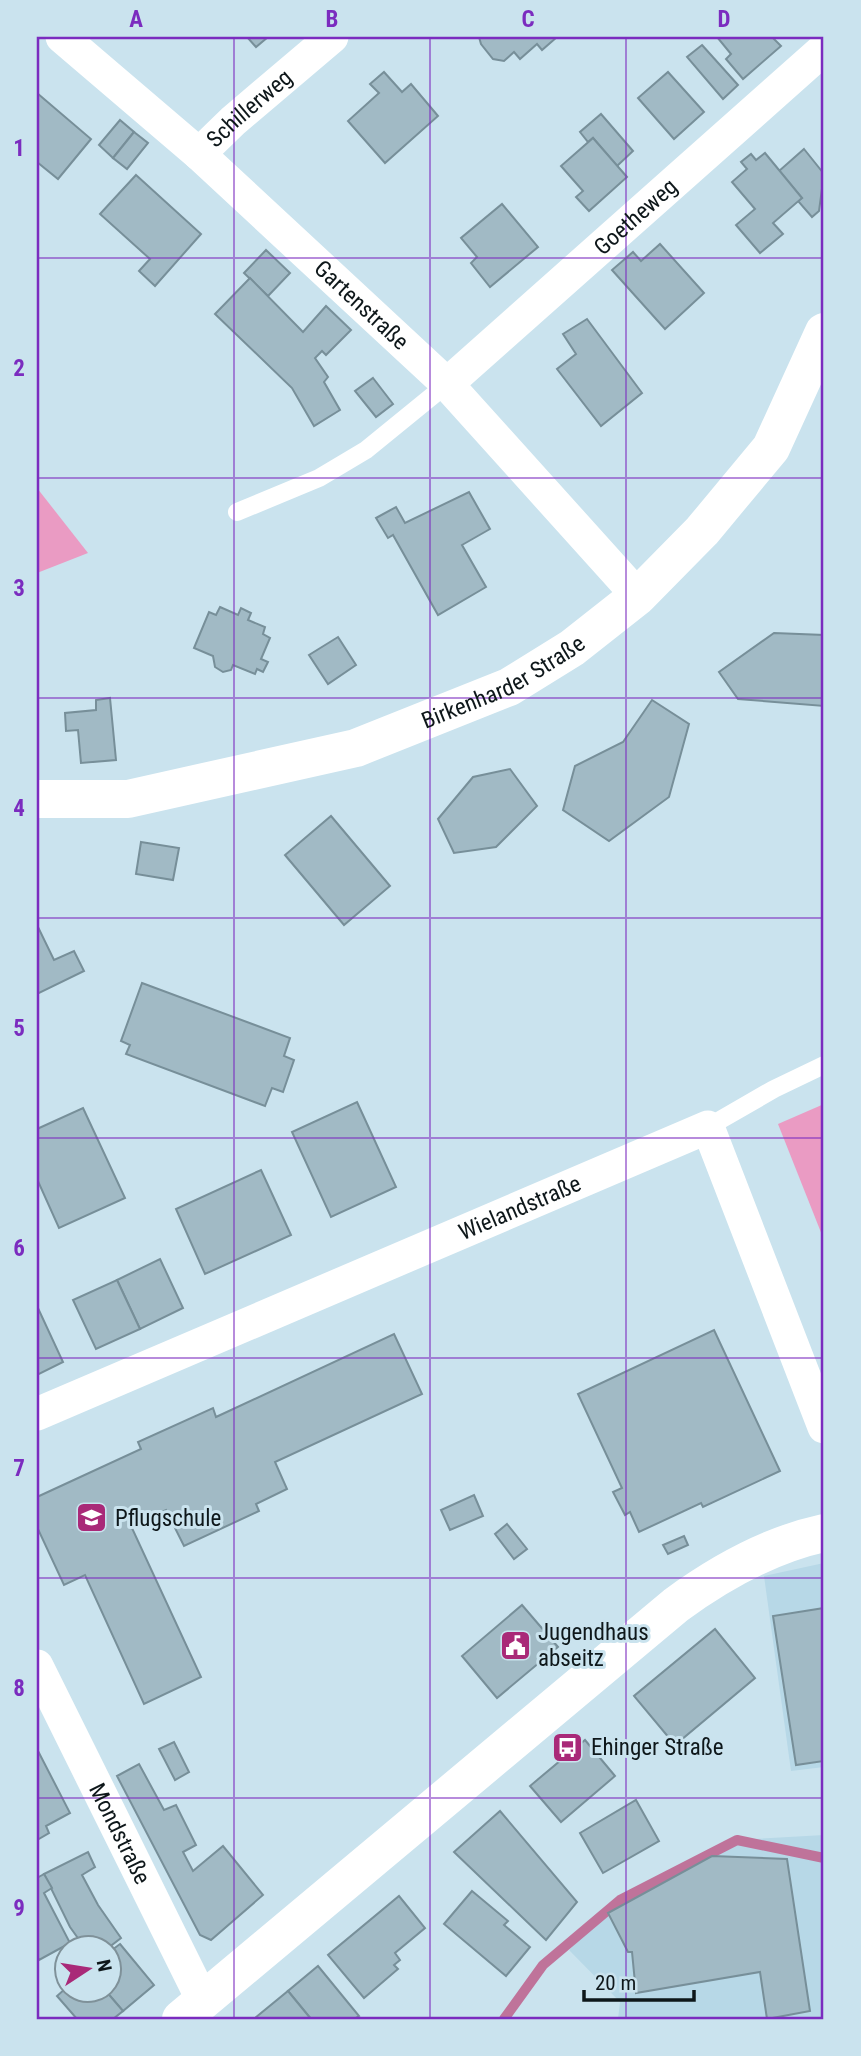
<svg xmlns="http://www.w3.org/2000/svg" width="861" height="2056" viewBox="0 0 861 2056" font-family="'Roboto Condensed',sans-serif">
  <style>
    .built { fill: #b7d8e7 }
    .green { fill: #ea9bc3 }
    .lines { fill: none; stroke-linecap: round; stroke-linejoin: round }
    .stream { stroke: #bf739a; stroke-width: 10 }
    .building { fill: #a1bac5; stroke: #778f99; stroke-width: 2 }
    .service { stroke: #fff; stroke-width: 18 }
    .minor { stroke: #fff; stroke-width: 33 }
    .secondary { stroke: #fff; stroke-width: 38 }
    .primary { stroke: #fff; stroke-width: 38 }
    .grid { fill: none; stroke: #7b2cbf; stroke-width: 2; stroke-opacity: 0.55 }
    .labels { text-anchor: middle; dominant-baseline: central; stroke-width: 6; stroke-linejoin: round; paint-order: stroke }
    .street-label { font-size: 23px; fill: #0e171a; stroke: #cae3ee }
    .poi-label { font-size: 23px; fill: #0e171a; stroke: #cae3ee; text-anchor: start }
    .neatline { fill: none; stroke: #7b2cbf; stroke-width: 2.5 }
    .grid-label { font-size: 23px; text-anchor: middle; font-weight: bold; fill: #7b2cbf }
  </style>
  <rect width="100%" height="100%" fill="#cae3ee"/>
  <g class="built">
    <path d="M824 1563V1767L791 1771 764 1576Z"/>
    <path d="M824 1835V2019H618L620 2002 569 1950 620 1900 737 1840Z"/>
  </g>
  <g class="green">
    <path d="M37 488 88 553 37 573Z"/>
    <path d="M824 1104V1240L778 1124Z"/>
  </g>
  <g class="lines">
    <path class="stream" d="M504 2019 543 1965 620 1900 737 1840 824 1858"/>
  </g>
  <g class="building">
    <path d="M247 37H268L256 47Z"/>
    <path d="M479 37H557L542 50 537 44 520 59 514 52 504 61 493 59 481 44Z"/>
    <path d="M717 37H772L781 46 743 79 726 59 731 54Z"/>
    <path d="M702 45 738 85 723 99 687 57Z"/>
    <path d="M384 72 402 92 411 84 438 116 385 163 348 121 379 93 370 84Z"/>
    <path d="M668 72 704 112 674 139 638 98Z"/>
    <path d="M37 93 91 139 58 179 37 162Z"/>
    <path d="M601 114 633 151 617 166 593 138 588 142 580 132Z"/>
    <path d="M120 120 134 132 113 158 99 145Z"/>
    <path d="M134 132 148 143 127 169 113 158Z"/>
    <path d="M593 138 627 177 589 211 576 197 583 191 561 166Z"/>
    <path d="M804 149 824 174 819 211 812 217 798 201 802 198 779 171Z"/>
    <path d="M765 153 802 198 773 223 783 234 760 253 736 225 755 209 732 182 747 169 741 162 751 154 756 160Z"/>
    <path d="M136 175 201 234 155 286 139 271 150 259 100 214Z"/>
    <path d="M502 204 538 247 490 287 471 263 477 257 461 238Z"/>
    <path d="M660 244 704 293 665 329 612 270 633 252 641 261Z"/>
    <path d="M266 250 290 273 268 296 244 273Z"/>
    <path d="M250 278 303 332 326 306 351 330 326 355 322 351 315 358 328 377 324 382 340 410 314 426 292 388 215 314Z"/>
    <path d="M587 319 642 393 601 426 557 369 576 354 563 334Z"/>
    <path d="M373 378 393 404 376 417 355 391Z"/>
    <path d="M469 492 490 529 462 545 486 587 438 615 393 535 388 538 376 518 396 507 405 523Z"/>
    <path d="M220 607 238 615 241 608 251 613 248 620 265 627 263 634 270 638 261 659 268 662 263 672 257 669 255 674 233 665 231 670 223 672 215 667 213 656 194 648 209 612 216 615Z"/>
    <path d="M774 633 824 635V706L738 699 719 672Z"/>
    <path d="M338 637 356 665 328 684 309 655Z"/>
    <path d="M110 698 116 760 81 763 78 730 66 731 65 713 96 710V700Z"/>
    <path d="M652 700 689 724 669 797 609 841 563 810 575 766 623 742Z"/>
    <path d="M510 769 537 806 496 847 454 853 438 819 473 777Z"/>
    <path d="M331 816 390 886 344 925 285 855Z"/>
    <path d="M141 842 179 848 173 880 136 874Z"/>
    <path d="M37 925 54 960 74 951 84 971 37 994Z"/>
    <path d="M142 983 290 1038 284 1056 294 1060 283 1092 272 1088 265 1106 126 1054 130 1045 121 1041Z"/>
    <path d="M357 1102 396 1187 331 1217 292 1132Z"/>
    <path d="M83 1108 125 1198 59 1228 37 1179V1129Z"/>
    <path d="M261 1170 291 1235 205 1274 176 1209Z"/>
    <path d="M160 1259 183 1308 140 1329 117 1280Z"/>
    <path d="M117 1280 140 1329 96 1349 73 1300Z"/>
    <path d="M37 1306 63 1362 37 1375Z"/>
    <path d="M714 1330 780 1471 703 1507 701 1503 639 1532 630 1512 625 1515 613 1492 622 1488 578 1394Z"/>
    <path d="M394 1334 422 1394 275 1462 287 1489 256 1504 259 1511 184 1546 166 1510 131 1526 201 1677 144 1704 85 1575 64 1585 37 1527V1497L141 1449 138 1442 213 1408 216 1417Z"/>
    <path d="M474 1495 483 1516 450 1530 441 1510Z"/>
    <path d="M507 1524 527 1549 514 1559 495 1534Z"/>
    <path d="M684 1536 688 1545 668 1554 663 1545Z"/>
    <path d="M522 1605 558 1647 497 1698 462 1656Z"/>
    <path d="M824 1608V1761L796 1765 773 1616Z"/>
    <path d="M715 1629 755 1678 675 1745 634 1696Z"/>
    <path d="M585 1740 615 1776 561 1822 530 1786Z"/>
    <path d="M174 1742 189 1772 175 1780 159 1749Z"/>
    <path d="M37 1749 70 1813 46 1826 49 1833 37 1840Z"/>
    <path d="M139 1764 164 1810 176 1805 196 1845 183 1852 193 1871 223 1846 263 1895 211 1940 200 1935 117 1776Z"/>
    <path d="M636 1800 659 1841 603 1873 580 1833Z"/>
    <path d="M500 1811 577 1902 546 1940 454 1852Z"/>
    <path d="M88 1852 95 1867 82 1875 98 1905 121 1938 108 1948H85L70 1927 44 1874Z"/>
    <path d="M712 1856 787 1859 810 2011 767 2019 760 1972 636 1993 632 1952H628L608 1913Z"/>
    <path d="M44 1874 52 1888 44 1893 70 1943 39 1960 37 1955V1878Z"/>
    <path d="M472 1891 508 1921 504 1925 530 1947 506 1976 444 1924Z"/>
    <path d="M399 1896 425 1928 395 1953 400 1960 394 1965 398 1969 364 1998 328 1955Z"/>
    <path d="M120 1944 154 1985 123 2011 105 1990H108V1953Z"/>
    <path d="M318 1966 359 2016 354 2019H311L288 1991Z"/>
    <path d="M66 1988 105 1990 123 2011 113 2019H77L57 1996Z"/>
    <path d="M288 1991 311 2019H257L255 2018Z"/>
  </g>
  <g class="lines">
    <g class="service">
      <path d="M237 512 319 478 366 450 447 384"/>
      <path d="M708 1127 774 1089 824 1065"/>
    </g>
    <g class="minor">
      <path id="s1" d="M62 37 199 154 447 384 638 596"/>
      <path id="s2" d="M199 154 233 121 332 37"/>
      <path id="s3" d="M447 384 824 49"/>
      <path id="s4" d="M37 1414 708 1127 824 1427"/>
      <path id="s5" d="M37 1666 203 2001"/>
    </g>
    <path class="secondary" id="s6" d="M37 799H128L356 748 509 687 572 648 638 596 702 531 771 448 824 332"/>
    <path class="primary" d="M181 2019 676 1605C721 1572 769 1545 824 1533"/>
  </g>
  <path class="grid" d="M234 37V2019M430 37V2019M626 37V2019M37 258H824M37 478H824M37 698H824M37 918H824M37 1138H824M37 1358H824M37 1578H824M37 1798H824"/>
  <defs>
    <symbol id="school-square" viewBox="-11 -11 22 22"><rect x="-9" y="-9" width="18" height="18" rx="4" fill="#a92978" stroke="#cae3ee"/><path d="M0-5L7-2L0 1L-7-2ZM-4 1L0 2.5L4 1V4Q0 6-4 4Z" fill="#fff"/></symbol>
    <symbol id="civic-square" viewBox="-11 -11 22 22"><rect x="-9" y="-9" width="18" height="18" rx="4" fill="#a92978" stroke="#cae3ee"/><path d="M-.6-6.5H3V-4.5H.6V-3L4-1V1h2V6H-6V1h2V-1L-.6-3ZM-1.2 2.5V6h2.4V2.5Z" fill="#fff"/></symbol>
    <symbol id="bus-square" viewBox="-11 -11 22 22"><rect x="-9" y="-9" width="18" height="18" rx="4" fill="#a92978" stroke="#cae3ee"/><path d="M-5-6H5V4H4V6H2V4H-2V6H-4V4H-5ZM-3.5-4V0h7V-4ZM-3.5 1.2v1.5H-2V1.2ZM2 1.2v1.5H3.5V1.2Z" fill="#fff"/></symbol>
  </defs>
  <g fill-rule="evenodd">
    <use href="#school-square" x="74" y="1500" width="35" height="35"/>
    <use href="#civic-square" x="498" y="1628" width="35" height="35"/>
    <use href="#bus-square" x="550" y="1730" width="35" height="35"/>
  </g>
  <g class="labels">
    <g class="street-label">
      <text stroke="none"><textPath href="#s2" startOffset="68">Schillerweg</textPath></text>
      <text stroke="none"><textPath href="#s3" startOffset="252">Goetheweg</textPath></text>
      <text stroke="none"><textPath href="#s1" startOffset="402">Gartenstraße</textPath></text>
      <text stroke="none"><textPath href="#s6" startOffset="486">Birkenharder Straße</textPath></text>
      <text stroke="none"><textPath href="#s4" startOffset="525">Wielandstraße</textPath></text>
      <text stroke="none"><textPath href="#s5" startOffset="187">Mondstraße</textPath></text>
    </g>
    <g class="poi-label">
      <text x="115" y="1518">Pflugschule</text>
      <text x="538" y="1632">Jugendhaus<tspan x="538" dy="26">abseitz</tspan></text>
      <text x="591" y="1747">Ehinger Straße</text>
    </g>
  </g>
  <rect width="861" height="2056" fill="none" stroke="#cae3ee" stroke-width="77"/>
  <g transform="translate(88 1969) rotate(78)"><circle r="33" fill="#cae3ee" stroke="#7f9199" stroke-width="2"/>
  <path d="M0-5L12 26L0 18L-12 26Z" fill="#a92978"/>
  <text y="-10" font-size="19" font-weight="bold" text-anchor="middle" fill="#0e171a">N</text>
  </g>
  <path d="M584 1990v10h110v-10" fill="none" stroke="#0e171a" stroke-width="3.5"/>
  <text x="595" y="1990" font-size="21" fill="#0e171a" stroke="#cae3ee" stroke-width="5" paint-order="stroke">20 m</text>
  <rect x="38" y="38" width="784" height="1980" class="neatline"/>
  <g class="grid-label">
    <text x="136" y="27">A</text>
    <text x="332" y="27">B</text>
    <text x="528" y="27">C</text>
    <text x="724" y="27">D</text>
    <text x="19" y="156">1</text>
    <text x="19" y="376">2</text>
    <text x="19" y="596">3</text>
    <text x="19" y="816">4</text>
    <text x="19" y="1036">5</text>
    <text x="19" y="1256">6</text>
    <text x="19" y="1476">7</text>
    <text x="19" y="1696">8</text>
    <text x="19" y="1916">9</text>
  </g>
</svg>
